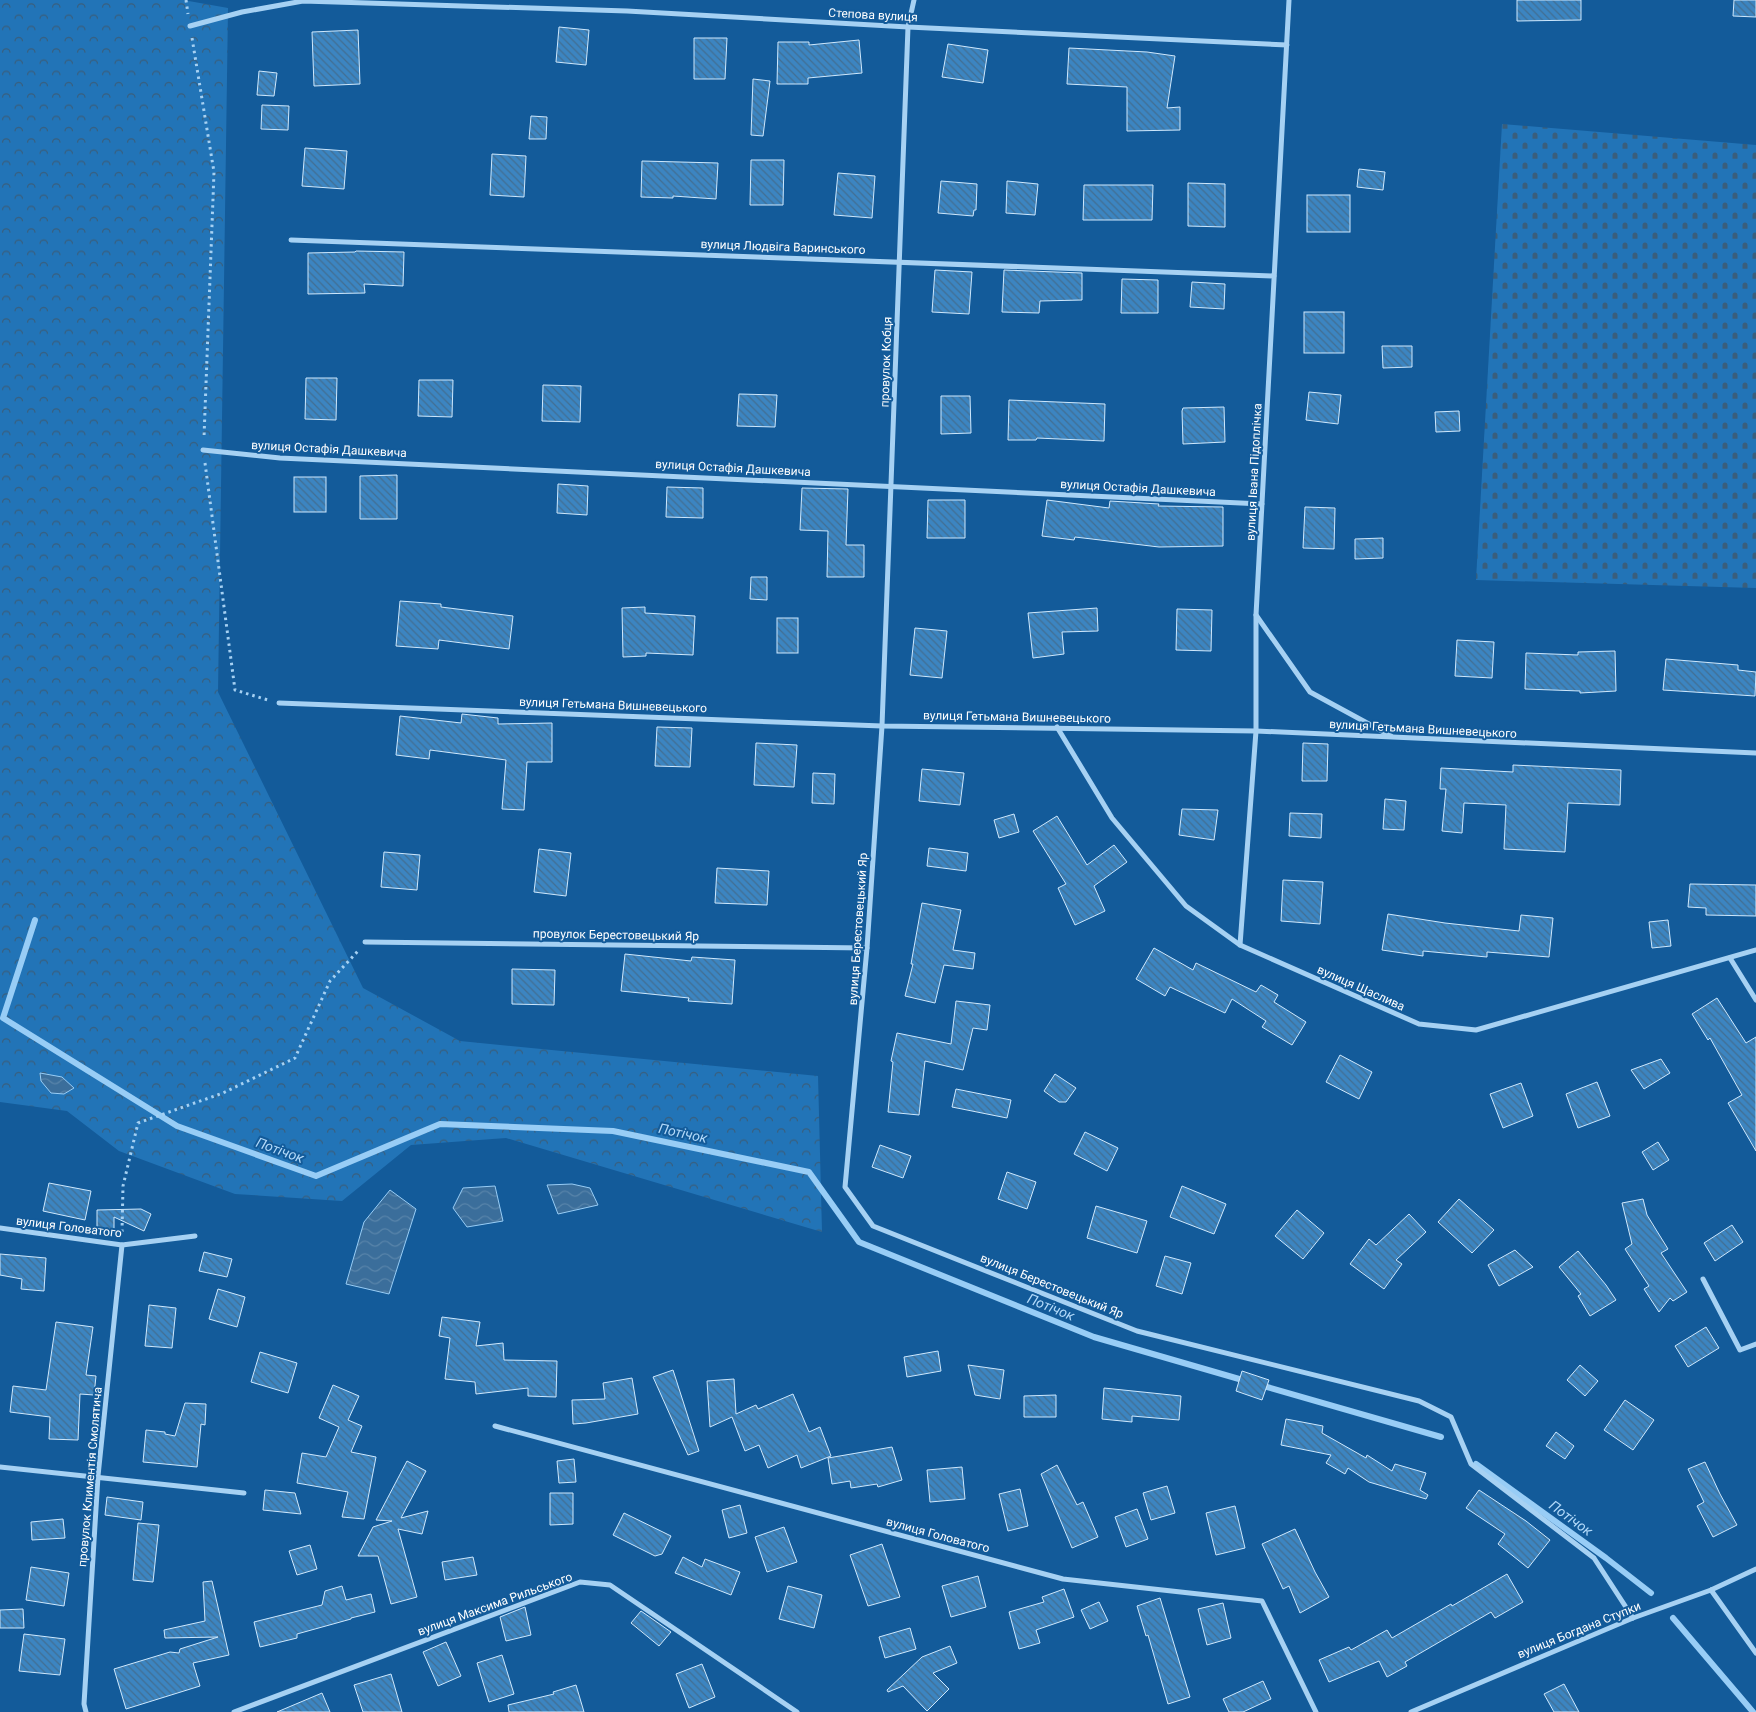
<svg xmlns="http://www.w3.org/2000/svg" width="1756" height="1712" viewBox="0 0 1756 1712" font-family="Roboto,sans-serif">
  <style>
    .forest { fill: url(#forest-crowns) }
    .cemetery { fill: url(#cemetery-stones) }
    .water { fill: url(#water-waves); stroke: #98cdf6 }
    .lines { fill: none; stroke-linecap: round; stroke-linejoin: round }
    .stream { stroke: #98cdf6; stroke-width: 6 }
    .building { fill: url(#building-back-hatch); stroke: #cee8fd }
    .path { stroke: #a6d1f3; stroke-width: 3; stroke-dasharray: 2.5 4; stroke-linecap: butt }
    .street { stroke: #a6d1f3; stroke-width: 5 }
    .labels { text-anchor: middle; dominant-baseline: central; stroke-width: 4; stroke-linejoin: round; paint-order: stroke }
    .street-label { font-size: 12px; fill: #fff; stroke: #135b9a }
    .water-label { font-size: 14px; font-style: italic; fill: #b3dafa; stroke: #135b9a }
  </style>
  <defs>
    <pattern id="forest-crowns" width="20" height="18" patternUnits="userSpaceOnUse" patternTransform="scale(1.25)"><rect width="20" height="18" fill="#2274b7"/><path d="M2 6a3 3 0 1 1 6 0M12 15a3 3 0 1 1 6 0" fill="none" stroke="#395e7c"/></pattern>
    <pattern id="cemetery-stones" width="16" height="16" patternUnits="userSpaceOnUse" patternTransform="scale(1.25)"><rect width="16" height="16" fill="#2274b7"/><path d="M2 7V4a2 2 0 0 1 4 0v3zM10 15v-3a2 2 0 0 1 4 0v3z" fill="#395e7c"/></pattern>
    <pattern id="water-waves" width="16" height="10" patternUnits="userSpaceOnUse" patternTransform="scale(1.25)"><rect width="16" height="10" fill="#3b6e9b"/><path d="M0 5q4-4 8 0t8 0" fill="none" stroke="#5884aa"/></pattern>
    <pattern id="building-back-hatch" width="6" height="6" patternUnits="userSpaceOnUse" patternTransform="scale(1.25)"><rect width="6" height="6" fill="#3c85c1"/><path d="M-1 5l2 2M0 0l6 6M5-1l2 2" fill="none" stroke="#426e92"/></pattern>
  </defs>
  <rect width="100%" height="100%" fill="#135b9a"/>
  <path class="forest" d="M0 0H183L228 8 218 692 363 988 460 1041 818 1076 822 1232 506 1138 411 1145 342 1201 235 1194 119 1151 67 1111 0 1102Z"/>
  <path class="cemetery" d="M1502 124 1756 145V588L1476 580Z"/>
  <g class="water">
    <path d="M40 1073 62 1077 74 1088 64 1094 51 1093 41 1081Z"/>
    <path d="M572 1184 590 1188 598 1205 558 1214 547 1185Z"/>
    <path d="M495 1186 503 1221 467 1227 453 1208 463 1188Z"/>
    <path d="M390 1190 416 1209 389 1294 346 1284 364 1222Z"/>
  </g>
  <g class="lines">
    <g class="stream">
      <path d="M35 920 3 1018 177 1126 316 1176 440 1124 613 1131 809 1172 859 1242 1094 1337 1246 1381"/>
      <path d="M1260 1385 1441 1437"/>
      <path d="M1476 1464 1606 1558 1651 1593"/>
      <path d="M1673 1618 1753 1712"/>
    </g>
  </g>
  <g class="building">
    <path d="M1517 0H1581V20L1517 21Z"/>
    <path d="M1734 0H1756V17L1733 16Z"/>
    <path d="M559 27 589 30 586 65 556 62Z"/>
    <path d="M358 30 360 84 314 86 312 32Z"/>
    <path d="M694 38H727L725 79H694Z"/>
    <path d="M859 40 862 73 808 78V84H777L778 42H809V45Z"/>
    <path d="M948 44 988 50 983 83 942 77Z"/>
    <path d="M1069 48 1147 52 1175 56 1167 108 1180 107V130L1127 131V87L1067 84Z"/>
    <path d="M259 71 277 73 274 96 257 95Z"/>
    <path d="M753 79 770 81 763 136 751 135Z"/>
    <path d="M262 105 289 106 288 130 261 129Z"/>
    <path d="M531 116 547 117 546 139H529Z"/>
    <path d="M305 148 347 151 344 189 302 186Z"/>
    <path d="M492 154 526 156 524 197 490 195Z"/>
    <path d="M751 160H784L783 205H750Z"/>
    <path d="M642 161 718 163 716 199 673 196V198L641 197Z"/>
    <path d="M1359 169 1385 172 1383 190 1357 187Z"/>
    <path d="M838 173 875 176 872 218 834 215Z"/>
    <path d="M941 181 977 184 976 210H974L973 216 938 213Z"/>
    <path d="M1007 181 1038 184 1035 215 1006 213Z"/>
    <path d="M1188 183 1225 184V227L1188 226Z"/>
    <path d="M1084 185H1153L1152 220H1083Z"/>
    <rect x="1307" y="195" width="43" height="37"/>
    <path d="M356 251 404 252 403 286 364 284 365 293 308 294V253L355 252Z"/>
    <path d="M935 270 972 272 969 314 932 312Z"/>
    <path d="M1004 270 1082 273V300L1040 301 1039 313 1002 312Z"/>
    <path d="M1122 279 1158 280V313H1121Z"/>
    <path d="M1192 282 1225 284 1224 309 1190 307Z"/>
    <rect x="1304" y="312" width="40" height="41"/>
    <path d="M1382 346H1412V367L1383 368Z"/>
    <path d="M306 378H337L336 420 305 419Z"/>
    <path d="M419 380H453L452 417 418 416Z"/>
    <path d="M543 385 581 386 580 422 542 421Z"/>
    <path d="M1309 392 1341 395 1338 424 1306 420Z"/>
    <path d="M739 394 777 395 775 427 737 426Z"/>
    <path d="M941 396H970L971 433 941 434Z"/>
    <path d="M1009 400 1105 404 1104 441 1037 438 1036 440H1008Z"/>
    <path d="M1224 407 1225 442 1183 444 1182 411 1183 408Z"/>
    <path d="M1459 411 1460 431 1436 432 1435 412Z"/>
    <path d="M397 475V519H360V476Z"/>
    <rect x="294" y="477" width="32" height="35"/>
    <path d="M558 484 588 486 587 515 557 513Z"/>
    <path d="M667 487 703 488V518L666 517Z"/>
    <path d="M802 488 848 489 846 545H864V577H827L828 531 800 530Z"/>
    <path d="M928 500H965V538H927Z"/>
    <path d="M1047 500 1109 508 1110 501 1159 504 1158 506 1223 507V546L1159 547 1075 537 1074 540 1042 536Z"/>
    <path d="M1305 507 1335 508 1334 549 1303 548Z"/>
    <path d="M1383 538V558L1355 559V539Z"/>
    <path d="M751 577H767V600L750 599Z"/>
    <path d="M400 601 441 604V607L513 616 509 649 439 640 438 649 396 646Z"/>
    <path d="M645 607V613L695 616 693 655 646 653V656L623 657 622 608Z"/>
    <path d="M1097 608 1098 631 1062 632 1064 654 1033 658 1028 613Z"/>
    <path d="M1177 609 1212 610 1211 651 1176 650Z"/>
    <rect x="777" y="618" width="21" height="35"/>
    <path d="M915 628 947 631 942 678 910 675Z"/>
    <path d="M1457 640 1494 642 1492 678 1455 676Z"/>
    <path d="M1615 651 1616 691 1580 693V691L1525 689 1526 653 1578 655V652Z"/>
    <path d="M1666 659 1738 665V670L1756 672 1755 696 1663 690Z"/>
    <path d="M462 714 498 718V724L552 723V762H527L524 810 502 809 506 760 430 750 429 759 396 755 400 716 461 723Z"/>
    <path d="M657 727 692 728 690 767 655 766Z"/>
    <path d="M756 743 797 745 794 787 754 785Z"/>
    <path d="M1303 743 1328 744 1327 781H1302Z"/>
    <path d="M1513 765 1621 770 1620 805 1568 803 1565 852 1504 849 1506 805 1464 803 1462 833 1442 831 1446 789H1440L1441 768 1513 772Z"/>
    <path d="M922 769 964 773 960 805 919 801Z"/>
    <path d="M813 773 835 774 834 804 812 803Z"/>
    <path d="M1385 799 1406 801 1404 830 1383 829Z"/>
    <path d="M1182 809 1218 810 1214 840 1179 835Z"/>
    <path d="M1290 813 1322 814 1321 838 1289 836Z"/>
    <path d="M1014 814 1019 832 999 838 994 820Z"/>
    <path d="M1057 816 1087 865 1114 845 1127 862 1094 886 1105 911 1075 925 1058 888 1066 884 1033 831Z"/>
    <path d="M929 848 968 853 966 871 927 866Z"/>
    <path d="M539 849 571 853 566 896 534 892Z"/>
    <path d="M384 852 420 855 417 890 381 887Z"/>
    <path d="M717 868 769 871 767 905 715 903Z"/>
    <path d="M1283 880 1323 882 1320 924 1281 921Z"/>
    <path d="M1690 884 1756 885V916L1706 915V908L1688 907Z"/>
    <path d="M922 903 961 910 953 950 975 953 973 969 944 965 935 1003 905 996 913 964H911Z"/>
    <path d="M1388 914 1445 923 1519 931 1521 915 1553 918 1549 957 1487 952V957L1423 951V956L1382 950Z"/>
    <path d="M1668 920 1671 946 1652 948 1649 922Z"/>
    <path d="M1154 948 1193 970 1196 963 1256 992 1261 985 1278 995 1274 1002 1306 1022 1292 1045 1262 1027 1266 1021 1232 999 1225 1013 1170 987 1165 996 1136 979Z"/>
    <path d="M625 954 691 961 692 957 735 960 732 1004 688 1001 689 998 621 991Z"/>
    <path d="M512 969 555 970 554 1005 512 1004Z"/>
    <path d="M1717 998 1746 1043 1756 1037V1151L1728 1103 1742 1095 1710 1038 1708 1040 1692 1014Z"/>
    <path d="M956 1001 990 1005 987 1030 973 1028 963 1070 925 1061 919 1115 888 1112 893 1062 891 1061 897 1033 951 1044Z"/>
    <path d="M1340 1055 1372 1072 1359 1099 1326 1082Z"/>
    <path d="M1661 1059 1670 1073 1644 1089 1631 1070Z"/>
    <path d="M1055 1074 1076 1088 1066 1102H1059L1044 1091Z"/>
    <path d="M1597 1082 1610 1116 1578 1128 1566 1094Z"/>
    <path d="M1521 1083 1533 1116 1503 1128 1490 1094Z"/>
    <path d="M956 1089 1011 1100 1007 1118 952 1107Z"/>
    <path d="M1085 1132 1118 1148 1107 1171 1074 1154Z"/>
    <path d="M1658 1142 1669 1160 1653 1170 1642 1152Z"/>
    <path d="M880 1145 911 1156 903 1178 872 1167Z"/>
    <path d="M1007 1172 1036 1182 1027 1209 998 1199Z"/>
    <path d="M49 1183 91 1191 85 1220 43 1211Z"/>
    <path d="M1182 1186 1226 1204 1214 1234 1170 1217Z"/>
    <path d="M1459 1199 1494 1230 1472 1253 1438 1222Z"/>
    <path d="M1643 1199 1647 1215 1668 1249 1661 1253 1687 1292 1673 1301 1670 1298 1659 1312 1644 1289 1649 1286 1625 1249 1632 1244 1622 1203Z"/>
    <path d="M1096 1206 1147 1221 1137 1253 1087 1238Z"/>
    <path d="M141 1209 151 1214 144 1231 114 1217V1229H97V1210Z"/>
    <path d="M1297 1210 1324 1233 1303 1259 1275 1236Z"/>
    <path d="M1409 1214 1426 1232 1396 1260 1402 1264 1384 1289 1350 1264 1369 1239 1376 1245Z"/>
    <path d="M1732 1225 1743 1242 1715 1261 1704 1243Z"/>
    <path d="M1515 1250 1533 1267 1499 1286 1488 1265Z"/>
    <path d="M1578 1251 1606 1285 1616 1300 1590 1316 1578 1296 1581 1294 1559 1267Z"/>
    <path d="M204 1252 232 1259 227 1277 199 1271Z"/>
    <path d="M0 1254 46 1258 44 1291 21 1289 22 1279 0 1275Z"/>
    <path d="M1165 1256 1191 1263 1182 1294 1156 1286Z"/>
    <path d="M218 1289 245 1297 237 1327 209 1319Z"/>
    <path d="M149 1305 176 1308 172 1348 145 1346Z"/>
    <path d="M442 1317 480 1322 476 1346 503 1343 504 1360 557 1361 556 1397 528 1396V1388L476 1394 475 1382 445 1379 450 1338 439 1336Z"/>
    <path d="M56 1322 93 1327 86 1375 96 1376 94 1395 80 1394 78 1440 49 1439 50 1417 10 1412 13 1386 46 1390Z"/>
    <path d="M1706 1327 1719 1348 1688 1367 1675 1346Z"/>
    <path d="M938 1351 941 1371 907 1377 904 1357Z"/>
    <path d="M260 1352 297 1363 288 1393 251 1382Z"/>
    <path d="M968 1365 1004 1370 1000 1399 975 1395Z"/>
    <path d="M1580 1365 1598 1381 1585 1396 1567 1380Z"/>
    <path d="M673 1370 699 1451 688 1455 653 1377Z"/>
    <path d="M1242 1371 1269 1380 1262 1400 1236 1391Z"/>
    <path d="M632 1378 638 1414 586 1423 573 1424 572 1400 605 1399 603 1383Z"/>
    <path d="M734 1379 736 1414 756 1405 758 1409 793 1394 809 1432 820 1427 831 1456 801 1468 797 1455 768 1468 759 1445 745 1451 732 1417 710 1427 707 1381Z"/>
    <path d="M333 1385 359 1396 348 1420 362 1426 351 1452 376 1457 364 1519 342 1517 348 1492 297 1483 302 1453 326 1457 339 1427 319 1418Z"/>
    <path d="M1104 1388 1181 1396 1179 1420 1132 1416V1422L1102 1419Z"/>
    <path d="M1056 1395V1417H1024V1396Z"/>
    <path d="M1625 1400 1654 1420 1633 1450 1604 1430Z"/>
    <path d="M185 1403 206 1404 205 1425 201 1424 197 1467 143 1462 146 1430 165 1432V1434L175 1436Z"/>
    <path d="M1286 1419 1323 1426 1322 1433 1366 1458 1367 1455 1392 1471 1395 1464 1426 1473 1420 1490 1428 1495 1426 1499 1369 1482 1348 1468 1345 1474 1326 1463 1331 1455 1281 1445Z"/>
    <path d="M1556 1432 1574 1446 1565 1459 1546 1446Z"/>
    <path d="M892 1447 902 1480 878 1487 877 1484 851 1488 850 1481 832 1484 828 1458Z"/>
    <path d="M574 1459 576 1482 559 1483 557 1461Z"/>
    <path d="M407 1461 426 1471 401 1518 428 1511 422 1534 398 1529 417 1597 391 1604 378 1556H358L373 1527 392 1521 376 1520Z"/>
    <path d="M1705 1462 1720 1494 1737 1525 1713 1537 1697 1506 1704 1502 1688 1469Z"/>
    <path d="M1057 1465 1077 1505 1083 1502 1098 1537 1072 1548 1041 1474Z"/>
    <path d="M962 1467 965 1499 930 1502 927 1470Z"/>
    <path d="M1167 1486 1175 1513 1151 1520 1143 1493Z"/>
    <path d="M1020 1489 1028 1526 1008 1531 999 1494Z"/>
    <path d="M265 1490 295 1493 301 1514 263 1510Z"/>
    <path d="M1479 1490 1526 1521 1550 1540 1528 1568 1498 1544 1505 1534 1466 1508Z"/>
    <path d="M550 1493H573V1524L550 1525Z"/>
    <path d="M107 1497 143 1502 141 1520 105 1515Z"/>
    <path d="M740 1505 747 1533 729 1538 722 1510Z"/>
    <path d="M1235 1506 1245 1548 1216 1555 1206 1513Z"/>
    <path d="M1137 1509 1148 1539 1126 1547 1115 1517Z"/>
    <path d="M624 1513 671 1536 662 1554 655 1556 613 1535Z"/>
    <path d="M63 1519 65 1538 32 1540 31 1522Z"/>
    <path d="M138 1523 159 1525 153 1582 133 1580Z"/>
    <path d="M784 1527 797 1562 767 1572 755 1537Z"/>
    <path d="M1295 1529 1315 1572 1329 1597 1300 1613 1289 1586 1283 1589 1262 1544Z"/>
    <path d="M882 1544 900 1597 868 1606 850 1555Z"/>
    <path d="M310 1545 317 1569 297 1575 289 1551Z"/>
    <path d="M473 1557 477 1575 445 1580 442 1562Z"/>
    <path d="M683 1557 702 1567 705 1559 740 1572 731 1595 675 1573Z"/>
    <path d="M31 1567 69 1573 64 1606 26 1600Z"/>
    <path d="M1507 1574 1523 1602 1495 1618 1491 1612 1405 1662 1407 1666 1387 1677 1379 1661 1329 1682 1319 1660 1349 1647 1351 1650 1387 1630 1392 1638 1451 1604 1452 1606Z"/>
    <path d="M978 1576 986 1607 951 1617 942 1586Z"/>
    <path d="M212 1581 229 1655 193 1663 200 1686 126 1709 114 1669 170 1652 179 1653 180 1649 218 1637 165 1638 164 1630 205 1621 203 1582Z"/>
    <path d="M342 1586 346 1600 371 1594 375 1612 351 1618V1619L297 1634V1638L260 1647 254 1622 322 1605 325 1591Z"/>
    <path d="M788 1586 822 1595 814 1628 779 1619Z"/>
    <path d="M1064 1589 1074 1617 1036 1630 1040 1643 1019 1649 1009 1612 1044 1602 1042 1597Z"/>
    <path d="M1160 1598 1190 1697 1168 1704 1148 1635 1146 1636 1137 1606Z"/>
    <path d="M1099 1602 1108 1621 1090 1629 1081 1610Z"/>
    <path d="M1223 1603 1231 1638 1207 1645 1198 1609Z"/>
    <path d="M525 1607 531 1635 506 1641 500 1617Z"/>
    <path d="M23 1609 24 1628H0V1610Z"/>
    <path d="M641 1611 671 1632 659 1646 631 1623Z"/>
    <path d="M910 1628 916 1649 885 1658 879 1637Z"/>
    <path d="M24 1634 65 1639 60 1675 19 1671Z"/>
    <path d="M446 1642 461 1676 438 1686 423 1652Z"/>
    <path d="M950 1646 957 1663 933 1673 949 1689 927 1711 903 1686 888 1692 887 1690 922 1657Z"/>
    <path d="M502 1655 514 1694 489 1702 477 1663Z"/>
    <path d="M702 1664 715 1697 689 1708 676 1674Z"/>
    <path d="M391 1674 402 1712H363L354 1685Z"/>
    <path d="M1263 1681 1271 1699 1243 1712H1229L1223 1699Z"/>
    <path d="M1564 1684 1579 1712H1554L1544 1694Z"/>
    <path d="M576 1685 584 1712H509L508 1705 554 1694 553 1692Z"/>
    <path d="M322 1693 330 1712H277Z"/>
  </g>
  <g class="lines">
    <g class="path">
      <path d="M186 0 188 14"/>
      <path d="M192 38 214 172 204 437"/>
      <path d="M205 463 235 690 268 700"/>
      <path d="M122 1232 123 1186 138 1123 223 1093 295 1058 330 981 358 951"/>
    </g>
    <g class="street">
      <path d="M914 0 908 27 882 726 867 948 845 1187 873 1226 1137 1331 1419 1401 1451 1417 1471 1464 1594 1558 1633 1618"/>
      <path d="M190 26 242 12 303 1 627 11 908 27 1287 45"/>
      <path d="M291 240 1274 276"/>
      <path d="M203 450 280 458 1262 504"/>
      <path d="M1256 615 1310 692 1391 736"/>
      <path d="M279 703 882 726 1256 731 1756 753"/>
      <path d="M1057 727 1112 818 1186 906 1240 945 1419 1024 1476 1030 1756 950"/>
      <path d="M365 942 867 948"/>
      <path d="M1240 945 1256 731V615L1289 0"/>
      <path d="M1730 958 1756 1000"/>
      <path d="M0 1228 122 1245 195 1236"/>
      <path d="M1703 1279 1740 1350 1756 1344"/>
      <path d="M495 1426 1063 1579 1262 1601 1316 1712"/>
      <path d="M0 1467 244 1493"/>
      <path d="M1711 1590 1756 1653"/>
      <path d="M86 1712 84 1704 98 1476 122 1245"/>
      <path d="M234 1712 580 1582 610 1585 797 1712"/>
      <path d="M1411 1712 1633 1618 1711 1590 1756 1569"/>
    </g>
  </g>
  <g class="labels">
    <g class="street-label">
      <text transform="translate(873 15) rotate(3)">Степова вулиця</text>
      <text transform="translate(783 247) rotate(2)">вулиця Людвіга Варинського</text>
      <text transform="translate(886 362) rotate(-88)">провулок Кобця</text>
      <text transform="translate(329 449) rotate(3)">вулиця Остафія Дашкевича</text>
      <text transform="translate(733 468) rotate(3)">вулиця Остафія Дашкевича</text>
      <text transform="translate(1254 472) rotate(-87)">вулиця Івана Підоплічка</text>
      <text transform="translate(1138 488) rotate(3)">вулиця Остафія Дашкевича</text>
      <text transform="translate(613 705) rotate(2)">вулиця Гетьмана Вишневецького</text>
      <text transform="translate(1017 717) rotate(1)">вулиця Гетьмана Вишневецького</text>
      <text transform="translate(1423 729) rotate(3)">вулиця Гетьмана Вишневецького</text>
      <text transform="translate(858 929) rotate(-86)">вулиця Берестовецький Яр</text>
      <text transform="translate(616 935) rotate(1)">провулок Берестовецький Яр</text>
      <text transform="translate(1361 988) rotate(24)">вулиця Щаслива</text>
      <text transform="translate(69 1227) rotate(7)">вулиця Головатого</text>
      <text transform="translate(1052 1286) rotate(22)">вулиця Берестовецький Яр</text>
      <text transform="translate(90 1477) rotate(-85)">провулок Климентія Смолятича</text>
      <text transform="translate(938 1535) rotate(15)">вулиця Головатого</text>
      <text transform="translate(495 1604) rotate(-20)">вулиця Максима Рильського</text>
      <text transform="translate(1579 1630) rotate(-22)">вулиця Богдана Ступки</text>
    </g>
    <g class="water-label">
      <text transform="translate(683 1133) rotate(12)">Потічок</text>
      <text transform="translate(280 1150) rotate(20)">Потічок</text>
      <text transform="translate(1051 1307) rotate(22)">Потічок</text>
      <text transform="translate(1571 1518) rotate(36)">Потічок</text>
    </g>
  </g>
</svg>
